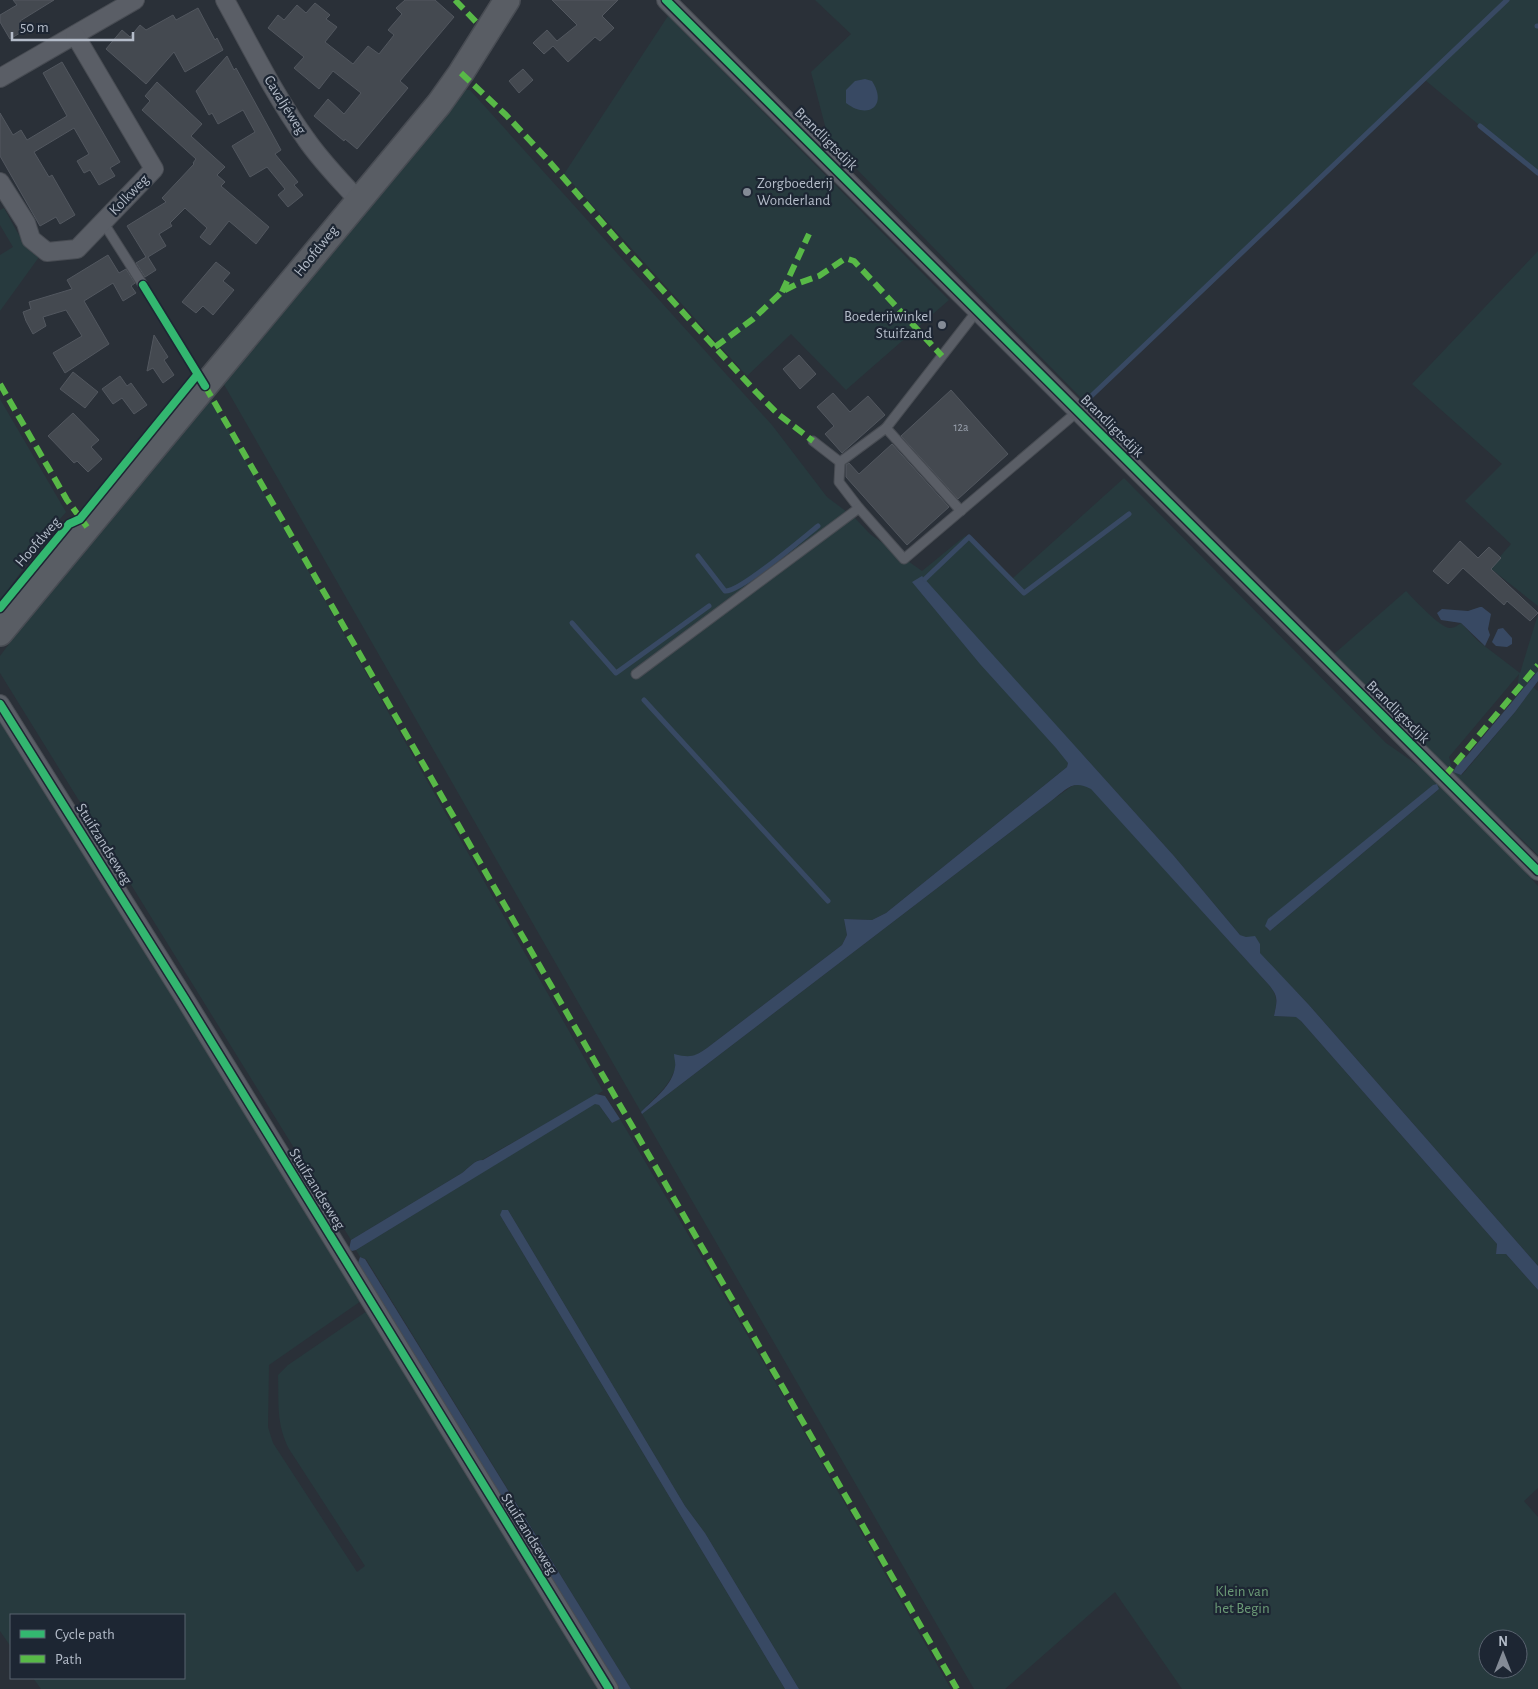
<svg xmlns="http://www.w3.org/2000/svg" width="1538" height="1689" viewBox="0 0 1538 1689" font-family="'Alegreya Sans',sans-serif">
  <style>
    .green { fill: #273a3e; fill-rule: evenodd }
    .water { fill: #384963 }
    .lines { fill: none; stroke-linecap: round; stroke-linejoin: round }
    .stream { stroke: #384963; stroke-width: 5 }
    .building { fill: #444950; stroke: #52575f }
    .lane-casing { stroke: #484c53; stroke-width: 11 }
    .street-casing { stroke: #484c53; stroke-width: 20 }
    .secondary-casing { stroke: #484c53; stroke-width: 28 }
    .lane { stroke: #5a5e66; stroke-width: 9 }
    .street { stroke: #5a5e66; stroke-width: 18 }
    .secondary { stroke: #595d64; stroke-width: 25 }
    .quiet { stroke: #58b947; stroke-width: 6; stroke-dasharray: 12 6; stroke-linecap: butt }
    .cycleway-casing { stroke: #1d2633; stroke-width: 11 }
    .cycleway { stroke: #33b770; stroke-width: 8 }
    .poi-dot { fill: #848b96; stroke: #1d2633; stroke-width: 2 }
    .labels { text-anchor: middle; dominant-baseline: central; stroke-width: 4.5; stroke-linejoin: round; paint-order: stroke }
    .number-label { font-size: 12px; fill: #989fab }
    .street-label { font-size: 15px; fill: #b4bcc9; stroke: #1d2633 }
    .poi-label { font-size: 15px; fill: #b4bcc9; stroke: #1d2633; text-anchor: start }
    .park-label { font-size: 15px; fill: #6b9a76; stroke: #1d2633 }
  </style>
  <rect width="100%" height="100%" fill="#2a3038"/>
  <g class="green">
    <path d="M815 0H1538V174L1425 80 1159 329 1085 402 829 141 811 72 851 34Z"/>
    <path d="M668 16 949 300 846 390 791 334 747 376 564 174Z"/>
    <path d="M465 90H470L772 425 827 497 855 518 870 534 922 571 965 536 1013 578 1124 478 1386 743 1442 782 1538 886V1266L1309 1005 1259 953 1260 944 1240 935 1174 856 1082 754 1068 763 1067 767 886 913 872 920 844 919 847 935 842 945 707 1048 694 1057H684C676 1066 676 1068 671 1078 664 1091 651 1101 641 1112L222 381 420 148ZM1439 789 1270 931 1266 928 1426 792Z"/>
    <path d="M4 208C14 225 22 246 39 257L0 311V255L13 247 0 225V210Z"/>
    <path d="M1538 251V606L1490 568 1511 544 1465 501 1502 464 1412 384Z"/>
    <path d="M209 396 603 1091 482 1160C474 1160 469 1168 462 1173L351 1240 0 673V656L30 616 75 562Z"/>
    <path d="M0 399 66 512 53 527 0 601Z"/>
    <path d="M1406 591C1414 599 1440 628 1450 628 1455 628 1458 625 1461 623L1478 641 1520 673 1538 614V671L1516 697 1519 674 1449 757 1453 772 1462 775 1515 712 1533 687 1538 691V855L1452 773 1334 654Z"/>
    <path d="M0 713 361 1301 269 1365 268 1427 273 1443 357 1572 365 1566 289 1449C276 1423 279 1404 278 1375L288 1365 367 1311 600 1689H41L33 1678H184V1615H11V1647L0 1631Z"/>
    <path d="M1081 784 1091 788 1269 985C1278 996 1277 1002 1274 1016L1297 1017 1301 1021 1497 1244 1496 1253 1506 1254 1538 1290V1488L1524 1501 1538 1517V1689H1182L1115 1592 1005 1689H974L642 1114 1051 801 1072 786ZM1488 1639H1518V1669H1488Z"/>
    <path d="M595 1103 599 1105 612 1123 620 1119 781 1392 951 1689H799L705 1533 685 1506 508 1210 500 1215 785 1689H631L366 1259 360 1257 356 1250Z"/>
  </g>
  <g class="water">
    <path d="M865 79 872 81C888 106 868 120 846 103V90L855 81Z"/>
    <path d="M922 576 1174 856 1240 935 1246 937 1255 936 1260 944V953L1309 1005 1538 1266V1290L1506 1254H1496L1497 1244 1301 1021 1296 1017 1274 1016C1277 1001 1279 997 1269 985L1091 789C1072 779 1066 790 1051 801L642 1114 641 1112C653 1100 673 1085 675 1067 676 1063 674 1058 674 1054 690 1058 694 1057 707 1048L842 945 847 935 844 919 872 920 886 913 1067 767 1068 763 1056 748 980 664 912 582Z"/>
    <path d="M1480 607H1482L1491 614 1488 629 1490 635 1485 646 1461 623 1441 620 1437 613 1442 609 1468 611Z"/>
    <path d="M1503 628 1512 638V644L1507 647 1496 646 1492 642 1498 629Z"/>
    <path d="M1538 671V681L1515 712 1461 775 1453 772 1458 763 1466 757Z"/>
    <path d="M1437 784 1439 789 1270 931 1265 926 1268 919 1433 785Z"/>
    <path d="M596 1094 605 1096 620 1119 612 1123 599 1105 595 1104 356 1250 352 1251 349 1249 351 1240 462 1173C469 1168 474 1160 483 1160Z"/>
    <path d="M502 1210H508L685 1506 705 1533 799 1689H785L500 1215Z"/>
    <path d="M360 1257 365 1259 631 1689H619L365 1276 358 1263Z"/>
  </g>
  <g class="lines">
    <g class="stream">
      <path d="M1537 26H1538"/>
      <path d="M1480 126 1538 173"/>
      <path d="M1085 402 1507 0"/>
      <path d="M698 556 725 591C739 593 803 538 818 526"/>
      <path d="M925 579 969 537 1024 593 1129 514"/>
      <path d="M572 623 616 673 709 606"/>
      <path d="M644 700 828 901"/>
    </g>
  </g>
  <g class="building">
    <path d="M13 0H54L20 21 25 30 10 39 0 22V15L17 5Z"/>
    <path d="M405 0H435L454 17 400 81 408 88 357 149 345 139 344 141 314 116 328 99 344 114 361 93 333 71 319 89 294 68 304 57 268 28 278 15 284 20 297 5 306 13 315 3 330 15 326 19 337 27 325 42 353 64 368 46 379 54 394 35 388 30 402 14 396 8Z"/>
    <path d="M552 0H618L602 16 614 28 600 41 595 37 568 62 553 46 544 54 533 43 547 30 557 41 577 25Z"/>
    <path d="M198 8 215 40 217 38 223 50 185 72 174 52 146 84 106 49 122 30 130 37 140 25 146 30 173 15 176 20Z"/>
    <path d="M227 56 234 70 236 68 281 150 275 154 298 182 294 185 303 195 288 207 278 195 285 189 267 167 250 177 232 146 255 132 243 110 218 124 212 113 209 115 196 91Z"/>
    <path d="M62 62 120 162 110 168 115 176 99 185 90 170 84 173 77 161 89 154 74 128 34 152 49 177 52 175 75 215 60 224 56 217 40 226 0 156V113L13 135 21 130 27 140 67 116 43 73Z"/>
    <path d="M523 69 533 80 519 93 509 81Z"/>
    <path d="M157 82 202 124 191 136 225 167 217 175 225 182 221 186 269 227 256 244 229 221 210 245 200 237 207 228 185 208 170 223 172 226 159 234 166 246 148 257 156 270 145 277 136 263 146 257 127 226 166 202 162 198 194 164 193 163 196 159 142 110 150 101 145 96Z"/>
    <path d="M108 255 119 273 126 269 135 283 131 286 136 293 123 301 113 283 84 301 109 344 65 373 53 353 82 336 66 310 43 317 46 326 33 334 26 321 23 312 31 309 29 302 72 289 67 280Z"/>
    <path d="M216 262 230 273 223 281 234 290 213 315 203 306 196 313 182 302Z"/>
    <path d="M154 335 168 357 164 360 174 375 163 383 153 368 147 371Z"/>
    <path d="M799 355 816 374 800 389 783 369Z"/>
    <path d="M73 372 98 392 85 408 60 389Z"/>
    <path d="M120 376 127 386 131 383 147 405 134 414 122 398 113 404 102 389Z"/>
    <path d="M951 390 1008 454 958 499 901 436Z"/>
    <path d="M833 393 850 412 868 396 885 415 842 453 825 434 834 426 817 407Z"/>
    <path d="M73 413 99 440 91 447 102 459 88 472 77 461 74 463 48 436Z"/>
    <path d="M892 444 949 507 907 545 846 477V465L849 463 859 474Z"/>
    <path d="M1460 541 1478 558 1489 547 1501 558 1491 569 1538 613 1530 621 1507 601 1504 605 1463 568 1448 584 1433 571Z"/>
  </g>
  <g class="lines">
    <defs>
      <g id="lane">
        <path d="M103 222 143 285"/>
        <path d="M886 428 977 311"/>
        <path d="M813 441 840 462 886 428 961 511"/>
        <path d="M840 462 839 482 859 508"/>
        <path d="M636 674 859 508 904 559 1077 412"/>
      </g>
      <g id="street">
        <path d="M225 0C251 47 275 96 306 139 321 161 340 180 358 200"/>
        <path d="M666 0 1538 871"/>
        <path d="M0 78 135 0"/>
        <path d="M0 182 26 223 31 239 47 252 77 249 154 169 75 35"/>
        <path d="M0 704 185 999 609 1689"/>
      </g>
      <path id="secondary" d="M0 633 439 104 461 73 507 0"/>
    </defs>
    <use href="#lane" class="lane-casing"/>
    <use href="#street" class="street-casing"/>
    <use href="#secondary" class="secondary-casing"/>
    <use href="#lane" class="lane"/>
    <use href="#street" class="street"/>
    <use href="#secondary" class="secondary"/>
    <g class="quiet">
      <path d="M455 0 479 25"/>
      <path d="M461 73 506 115 548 160 626 250 756 392 778 414 813 441"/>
      <path d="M782 292 809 234"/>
      <path d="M715 347 753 319 783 291 799 283 819 276 843 260 848 259 854 261 942 356"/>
      <path d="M0 384 67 500 87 527"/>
      <path d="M205 386 957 1689"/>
      <path d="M1444 777 1538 665"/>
    </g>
    <defs>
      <g id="cycleway">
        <path d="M666 0 1538 871"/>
        <path d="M143 285 205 386"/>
        <path d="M0 608 69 524 80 519 197 375"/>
        <path d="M0 704 185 999 609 1689"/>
      </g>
    </defs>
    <use href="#cycleway" class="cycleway-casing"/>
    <use href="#cycleway" class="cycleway"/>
  </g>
  <g class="poi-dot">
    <circle cx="747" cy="192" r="5"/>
    <circle cx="942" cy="325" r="5"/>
  </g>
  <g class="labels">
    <g class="number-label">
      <text x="961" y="427">12a</text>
    </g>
    <g class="street-label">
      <text transform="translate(285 105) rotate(58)">Cavaljéweg</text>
      <text transform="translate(826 139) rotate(45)">Brandligtsdijk</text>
      <text transform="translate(129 195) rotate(-46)">Kolkweg</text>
      <text transform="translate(316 251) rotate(-51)">Hoofdweg</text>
      <text transform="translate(1112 426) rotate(45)">Brandligtsdijk</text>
      <text transform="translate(38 542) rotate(-49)">Hoofdweg</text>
      <text transform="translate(1398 712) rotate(45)">Brandligtsdijk</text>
      <text transform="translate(104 844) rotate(58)">Stuifzandseweg</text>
      <text transform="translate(317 1189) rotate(58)">Stuifzandseweg</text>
      <text transform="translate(529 1534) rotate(58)">Stuifzandseweg</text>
    </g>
    <g class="poi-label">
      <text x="757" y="183">Zorgboederij<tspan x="757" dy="17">Wonderland</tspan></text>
      <text x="932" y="316" text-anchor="end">Boederijwinkel<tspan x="932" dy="17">Stuifzand</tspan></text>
    </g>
    <g class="park-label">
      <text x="1242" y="1591">Klein van<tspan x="1242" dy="17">het Begin</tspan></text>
    </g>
  </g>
  <rect x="10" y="1614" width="175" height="65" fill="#1d2633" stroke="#59626f"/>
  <rect x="20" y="1630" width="25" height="8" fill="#33b770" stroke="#59626f"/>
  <text x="55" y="1639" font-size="15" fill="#b4bcc9">Cycle path</text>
  <rect x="20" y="1655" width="25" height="8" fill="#58b947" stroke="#59626f"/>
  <text x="55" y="1664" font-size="15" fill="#b4bcc9">Path</text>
  <g transform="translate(1503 1654)"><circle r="24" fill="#1d2633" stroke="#59626f"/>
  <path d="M0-4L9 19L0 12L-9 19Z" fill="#848b96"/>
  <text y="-8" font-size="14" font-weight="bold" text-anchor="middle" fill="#b4bcc9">N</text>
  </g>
  <path d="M12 32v8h121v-8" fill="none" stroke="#b4bcc9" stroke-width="2.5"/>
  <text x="20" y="32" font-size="15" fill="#b4bcc9" stroke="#1d2633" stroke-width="4" paint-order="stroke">50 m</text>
</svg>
